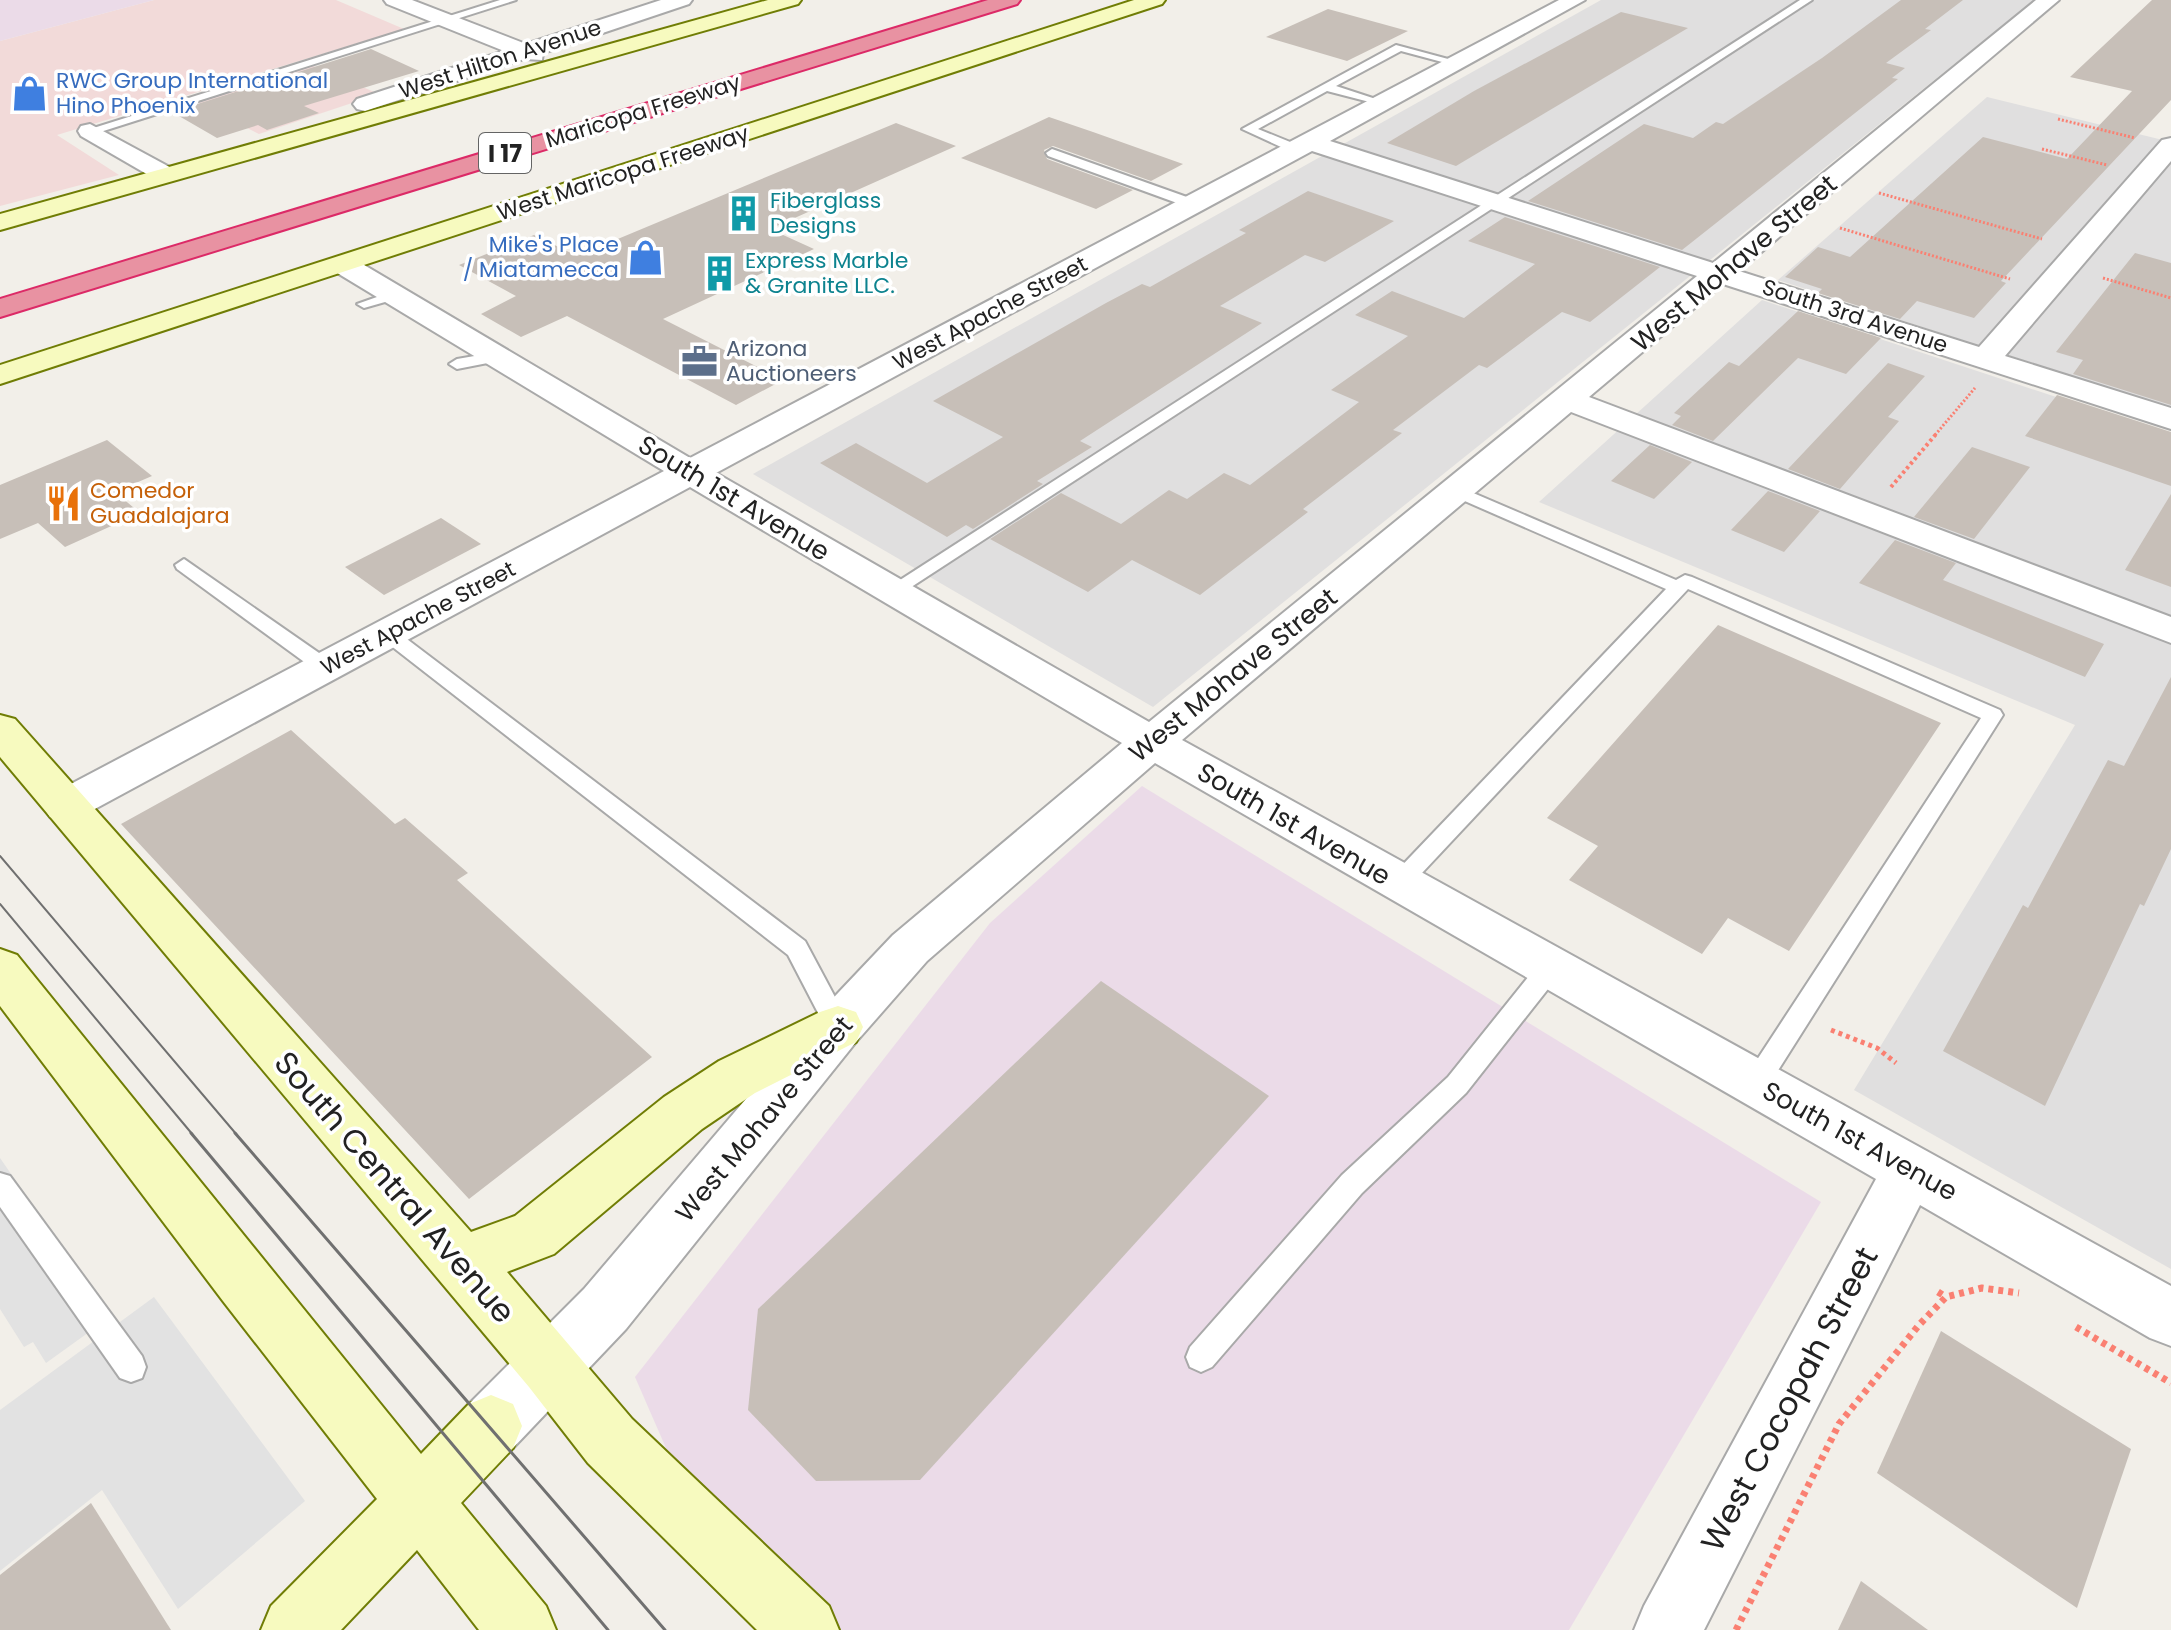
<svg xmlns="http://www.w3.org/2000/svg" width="2171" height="1630" viewBox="0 0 2171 1630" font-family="Poppins,sans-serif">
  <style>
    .residential { fill: #e0dfdf }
    .commercial { fill: #f2dad9 }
    .industrial { fill: #ebdbe8 }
    .parking { fill: #e2e2e2 }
    .building { fill: #c7bfb8 }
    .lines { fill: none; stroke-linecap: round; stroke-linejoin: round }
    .lane-casing { stroke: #a9a9a9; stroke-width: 4 }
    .street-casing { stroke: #a9a9a9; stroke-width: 4 }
    .secondary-casing { stroke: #707d05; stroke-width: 4 }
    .highway-casing { stroke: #dc2a67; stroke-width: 4 }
    .path-far3 { stroke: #fa8072; stroke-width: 3; stroke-dasharray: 2 2; stroke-linecap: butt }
    .path-far2 { stroke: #fa8072; stroke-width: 4; stroke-dasharray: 3 3; stroke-linecap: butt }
    .path-far1 { stroke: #fa8072; stroke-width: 5; stroke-dasharray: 4 4; stroke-linecap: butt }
    .path { stroke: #fa8072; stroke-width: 7; stroke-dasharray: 5 5; stroke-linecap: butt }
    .lane { fill: #fff; fill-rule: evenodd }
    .street { fill: #fff; fill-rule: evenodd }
    .secondary { fill: #f7fabf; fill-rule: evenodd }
    .highway { fill: #e892a2; fill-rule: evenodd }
    .tram-far1 { stroke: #707070; stroke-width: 2 }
    .tram { stroke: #707070; stroke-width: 3 }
    .labels { text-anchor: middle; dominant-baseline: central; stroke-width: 7; stroke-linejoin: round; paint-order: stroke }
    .far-street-label { font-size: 22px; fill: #222; stroke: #fff }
    .far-shop-label { font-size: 22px; fill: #366cbe; stroke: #fff; text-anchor: start }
    .far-culture-label { font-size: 22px; fill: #0d838f; stroke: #fff; text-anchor: start }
    .far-service-label { font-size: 22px; fill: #4e5e75; stroke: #fff; text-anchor: start }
    .far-food-label { font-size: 22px; fill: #c56008; stroke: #fff; text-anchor: start }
    .shield { fill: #fff; stroke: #646464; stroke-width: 2 }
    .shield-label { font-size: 24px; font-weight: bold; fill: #222 }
    .street-label { font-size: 26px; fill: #222; stroke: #fff }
    .near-street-label { font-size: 32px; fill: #222; stroke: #fff }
  </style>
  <rect width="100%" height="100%" fill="#f2efe9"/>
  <g class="residential">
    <path d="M1601 0H2034L1153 707 753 474Z"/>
    <path d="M1987 97 2171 142V408L1778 280Z"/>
    <path d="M1762 300 2171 435V1269L1854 1090 2075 725 1539 502Z"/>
  </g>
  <g class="commercial">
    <path d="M154 0H336L404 29 57 135 119 175 0 206V41Z"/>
    <path d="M311 65 379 94 259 134 194 101Z"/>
  </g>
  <g class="industrial">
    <path d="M0 0H154L0 41Z"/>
    <path d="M1142 786 1821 1202 1569 1630H825L676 1471 635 1377 990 923Z"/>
  </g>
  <g class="parking">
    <path d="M0 1158 110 1317 46 1363 33 1342 24 1347 0 1309Z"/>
    <path d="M154 1297 305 1501 178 1609 102 1490 0 1571V1410Z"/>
  </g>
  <g class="building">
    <path d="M1901 0H1963L1925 29 1931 30 1886 63 1905 68 1892 78 1898 79 1682 250 1528 201 1644 124 1693 138 1716 122 1723 124 1822 58Z"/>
    <path d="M2152 0H2171V100L2001 281 2006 283 1974 318 1917 301 1900 319 1818 293 1822 289 1785 277 1818 247 1850 257 1983 137 2067 159 2132 91 2070 77Z"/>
    <path d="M1328 9 1408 31 1347 61 1266 37Z"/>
    <path d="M1621 12 1688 28 1456 166 1387 143 1474 91Z"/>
    <path d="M371 49 419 71 304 106 319 113 267 130 258 125 217 138 172 112Z"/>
    <path d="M1049 117 1093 132 1183 164 1151 181 1053 146 1044 150 1047 159 1133 190 1096 209 961 158Z"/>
    <path d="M896 123 956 146 770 229 814 249 663 319 783 380 736 405 567 316 521 337 481 314 516 296 459 265 534 235 577 256Z"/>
    <path d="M1308 191 1394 221 1325 262 1305 255 1220 306 1262 323 1080 441 1092 447 1037 481 1043 484 973 529 966 525 947 537 820 463 856 443 927 483 1003 437 933 401 1106 303 1142 284 1150 287 1246 233 1239 230Z"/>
    <path d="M1505 217 1660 267 1590 322 1562 312 1487 368 1479 365 1393 430 1402 433 1303 509 1308 512 1200 595 1132 560 1088 592 990 539 1061 493 1121 524 1169 490 1187 499 1224 473 1250 485 1359 402 1331 390 1408 336 1355 315 1392 291 1464 318 1535 264 1468 241Z"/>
    <path d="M2135 253 2171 263V405L2073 374 2083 360 2056 352Z"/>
    <path d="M1798 311 1881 338 1846 374 1798 358 1713 441 1672 425 1681 416 1674 413 1729 362 1739 366Z"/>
    <path d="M1888 363 1925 376 1888 417 1899 421 1840 489 1788 469Z"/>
    <path d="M2057 395 2171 432V486L2025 436Z"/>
    <path d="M107 440 152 476 115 492 140 513 65 547 38 523 0 539V485Z"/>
    <path d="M1650 445 1692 462 1654 499 1611 481Z"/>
    <path d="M1972 447 2030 467 1974 539 1914 517Z"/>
    <path d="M1768 491 1820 511 1784 552 1731 530Z"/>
    <path d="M2171 494V587L2125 570Z"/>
    <path d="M441 518 481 544 384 595 345 567Z"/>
    <path d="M1895 540 1956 563 1943 580 2104 644 2085 677 1859 583Z"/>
    <path d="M1718 625 1941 723 1789 951 1728 918 1702 954 1569 880 1598 846 1547 818Z"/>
    <path d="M2171 677V849L2144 906 2140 904 2045 1106 1943 1051 2023 905 2028 908 2108 760 2124 766Z"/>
    <path d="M291 730 395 824 405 818 468 873 457 880 652 1057 469 1199 121 824Z"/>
    <path d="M1101 981 1269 1096 920 1480 816 1481 748 1410 758 1309Z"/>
    <path d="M1941 1331 2131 1449 2077 1608 1877 1473Z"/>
    <path d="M91 1503 171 1630H0V1575Z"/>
    <path d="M1861 1581 1928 1630H1838Z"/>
  </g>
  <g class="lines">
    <defs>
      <g id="lane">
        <path d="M500 0H516L94 134 84 131Z"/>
        <path d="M1800 0H1812L899 595H885L883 591Z"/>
        <path d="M1396 45 1463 63 1457 66 1401 51 1336 86 1385 102V106L1327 91 1258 129 1300 146V152H1292L1242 129Z"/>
        <path d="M1052 149 1198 201 1200 204 1188 207 1048 156 1046 153Z"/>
        <path d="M394 291 399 292V298L364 308 357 304Z"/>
        <path d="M498 352 506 357 503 360 457 369 449 364 457 359Z"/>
        <path d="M1457 486 1676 580 1685 575 1692 577 2000 710 2003 715 1765 1091 1756 1094 1747 1091 1743 1083 1747 1075 1981 718 1688 589 1407 889 1399 892 1391 889 1388 883 1391 877 1666 589 1451 495 1448 491Z"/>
        <path d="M184 559 332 662 335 667 332 672H318L177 569 175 565Z"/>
        <path d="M388 628 395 630 805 941 851 1027 847 1034 838 1037 829 1034 788 955 381 638 378 634Z"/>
        <path d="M1550 958 1559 961 1562 968 1559 975 1466 1093 1362 1193 1212 1367 1201 1372 1190 1367 1186 1357 1190 1347 1342 1175 1448 1077 1541 961Z"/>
        <path d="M0 1173 10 1176 142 1356 146 1367 142 1378 131 1382 120 1378 0 1207Z"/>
      </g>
      <g id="street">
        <path d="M384 0H412L526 44 661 0H692L689 4 543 53 542 60 524 59 365 111 357 109 353 104 357 99 504 51 387 4Z"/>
        <path d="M1559 0H1585L1330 141 1713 263 2036 0H2059L1739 271 1979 347 2162 140 2171 138V161L2005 356 2171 408V429L1723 284 1589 397 2171 617V643L1571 412 1182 740 2171 1286V1346L2150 1338 1920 1205 1704 1630H1634L1644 1606 1876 1179 1155 763 927 961 856 1042 626 1329 513 1448 491 1457 469 1448 460 1426 469 1404 584 1289 820 1012 893 935 1122 743 690 487 80 817 65 822 50 817 43 806 50 795 664 471 334 271 330 265 334 259 344 257 354 259 690 458ZM1312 151 1697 276 1149 722 716 473Z"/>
        <path d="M90 124 175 170 179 175 175 180H157L81 136 78 131 81 126Z"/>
      </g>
      <g id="secondary">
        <path d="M768 0H801L798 4 0 230V214Z"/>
        <path d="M1134 0H1165L1162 4 0 384V365Z"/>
        <path d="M0 715 15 719 471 1232 515 1216 664 1097 719 1061 820 1012 838 1006 856 1012 863 1027 856 1042 755 1093 702 1129 554 1254 507 1272 632 1419 829 1606 839 1630H757L588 1463 529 1387 0 757Z"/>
        <path d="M0 949 17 955 421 1454 469 1404 491 1395 513 1404 522 1426 513 1448 461 1503 546 1606 556 1630H479L417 1550 341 1630H261L271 1606 377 1499 223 1301 0 1006Z"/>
      </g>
      <path id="highway" d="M988 0H1020L1017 4 0 317V299Z"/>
    </defs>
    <use href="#lane" class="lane-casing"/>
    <use href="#street" class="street-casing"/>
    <use href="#secondary" class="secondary-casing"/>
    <use href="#highway" class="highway-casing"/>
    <g class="path-far3">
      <path d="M2058 119 2135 138"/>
      <path d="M2042 149 2107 165"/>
      <path d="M1879 193 2042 239"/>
      <path d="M1840 228 2010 279"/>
      <path d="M2103 278 2171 298"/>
      <path d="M1935 435 1975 388"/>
    </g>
    <path class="path-far2" d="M1891 487 1937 433"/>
    <path class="path-far1" d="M1831 1030 1877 1048 1896 1063"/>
    <g class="path">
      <path d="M1938 1292 1946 1297"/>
      <path d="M2076 1327 2171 1383"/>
      <path d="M1736 1630 1839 1424 1919 1325 1946 1297 1982 1288 2019 1293"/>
    </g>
    <use href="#lane" class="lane"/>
    <use href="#street" class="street"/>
    <use href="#secondary" class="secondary"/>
    <use href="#highway" class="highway"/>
    <g class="tram-far1">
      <path d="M0 856 237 1135"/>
      <path d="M0 904 193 1135"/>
    </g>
    <g class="tram">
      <path d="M191 1133 608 1630"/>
      <path d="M235 1133 665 1630"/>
    </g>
  </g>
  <defs>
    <symbol id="shop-bare" viewBox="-9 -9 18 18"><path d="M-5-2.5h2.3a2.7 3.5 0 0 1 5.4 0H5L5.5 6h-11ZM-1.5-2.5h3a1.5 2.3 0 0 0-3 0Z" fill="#3f7fe0" stroke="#fff" stroke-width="2.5" paint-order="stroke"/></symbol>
    <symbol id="building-bare" viewBox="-9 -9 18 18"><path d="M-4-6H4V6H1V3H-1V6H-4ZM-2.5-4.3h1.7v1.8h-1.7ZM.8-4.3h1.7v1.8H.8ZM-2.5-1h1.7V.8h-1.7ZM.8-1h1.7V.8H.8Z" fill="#0f9aa8" stroke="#fff" stroke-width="2.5" paint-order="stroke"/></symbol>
    <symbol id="office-bare" viewBox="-9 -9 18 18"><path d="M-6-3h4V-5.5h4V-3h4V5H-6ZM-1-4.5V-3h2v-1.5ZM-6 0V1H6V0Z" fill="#5c6f8a" stroke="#fff" stroke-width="2.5" paint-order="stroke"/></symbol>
    <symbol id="restaurant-bare" viewBox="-9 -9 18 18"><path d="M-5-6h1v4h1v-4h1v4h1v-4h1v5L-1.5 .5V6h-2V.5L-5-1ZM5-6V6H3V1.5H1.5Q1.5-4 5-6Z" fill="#e8710a" stroke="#fff" stroke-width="2.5" paint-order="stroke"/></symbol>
  </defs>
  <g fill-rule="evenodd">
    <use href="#shop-bare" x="4" y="68" width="51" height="51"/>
    <use href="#building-bare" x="718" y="188" width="51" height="51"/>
    <use href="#shop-bare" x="620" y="232" width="51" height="51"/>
    <use href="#building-bare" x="694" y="248" width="51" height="51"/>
    <use href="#office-bare" x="674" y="336" width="51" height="51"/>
    <use href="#restaurant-bare" x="38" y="478" width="51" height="51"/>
  </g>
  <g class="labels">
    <g class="far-street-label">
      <text transform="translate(500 59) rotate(-18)">West Hilton Avenue</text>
      <text transform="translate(643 111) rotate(-17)">Maricopa Freeway</text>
      <text transform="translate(623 173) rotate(-18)">West Maricopa Freeway</text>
      <text transform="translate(990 313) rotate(-28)">West Apache Street</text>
      <text transform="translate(1855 316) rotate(18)">South 3rd Avenue</text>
      <text transform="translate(418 618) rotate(-28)">West Apache Street</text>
    </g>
    <g class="far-shop-label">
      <text x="56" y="80">RWC Group International<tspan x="56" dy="25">Hino Phoenix</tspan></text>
      <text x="619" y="244" text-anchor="end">Mike's Place<tspan x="619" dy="25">/ Miatamecca</tspan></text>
    </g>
    <g class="far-culture-label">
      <text x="770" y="200">Fiberglass<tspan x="770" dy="25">Designs</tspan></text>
      <text x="745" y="260">Express Marble<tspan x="745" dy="25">&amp; Granite LLC.</tspan></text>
    </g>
    <g class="far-service-label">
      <text x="726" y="348">Arizona<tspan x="726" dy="25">Auctioneers</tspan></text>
    </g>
    <g class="far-food-label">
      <text x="90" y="490">Comedor<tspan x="90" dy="25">Guadalajara</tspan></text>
    </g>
    <rect class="shield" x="479" y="133" width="52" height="40" rx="6"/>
    <g class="shield-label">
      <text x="505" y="153">I 17</text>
    </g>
    <g class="street-label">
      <text transform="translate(1734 263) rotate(-40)">West Mohave Street</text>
      <text transform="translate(734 498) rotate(31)">South 1st Avenue</text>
      <text transform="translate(1233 675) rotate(-39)">West Mohave Street</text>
      <text transform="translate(1294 824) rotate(30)">South 1st Avenue</text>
      <text transform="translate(764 1119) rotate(-50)">West Mohave Street</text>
      <text transform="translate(1860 1141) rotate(29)">South 1st Avenue</text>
    </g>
    <g class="near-street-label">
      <text transform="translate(395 1187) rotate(49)">South Central Avenue</text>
      <text transform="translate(1789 1399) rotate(-62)">West Cocopah Street</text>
    </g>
  </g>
</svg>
